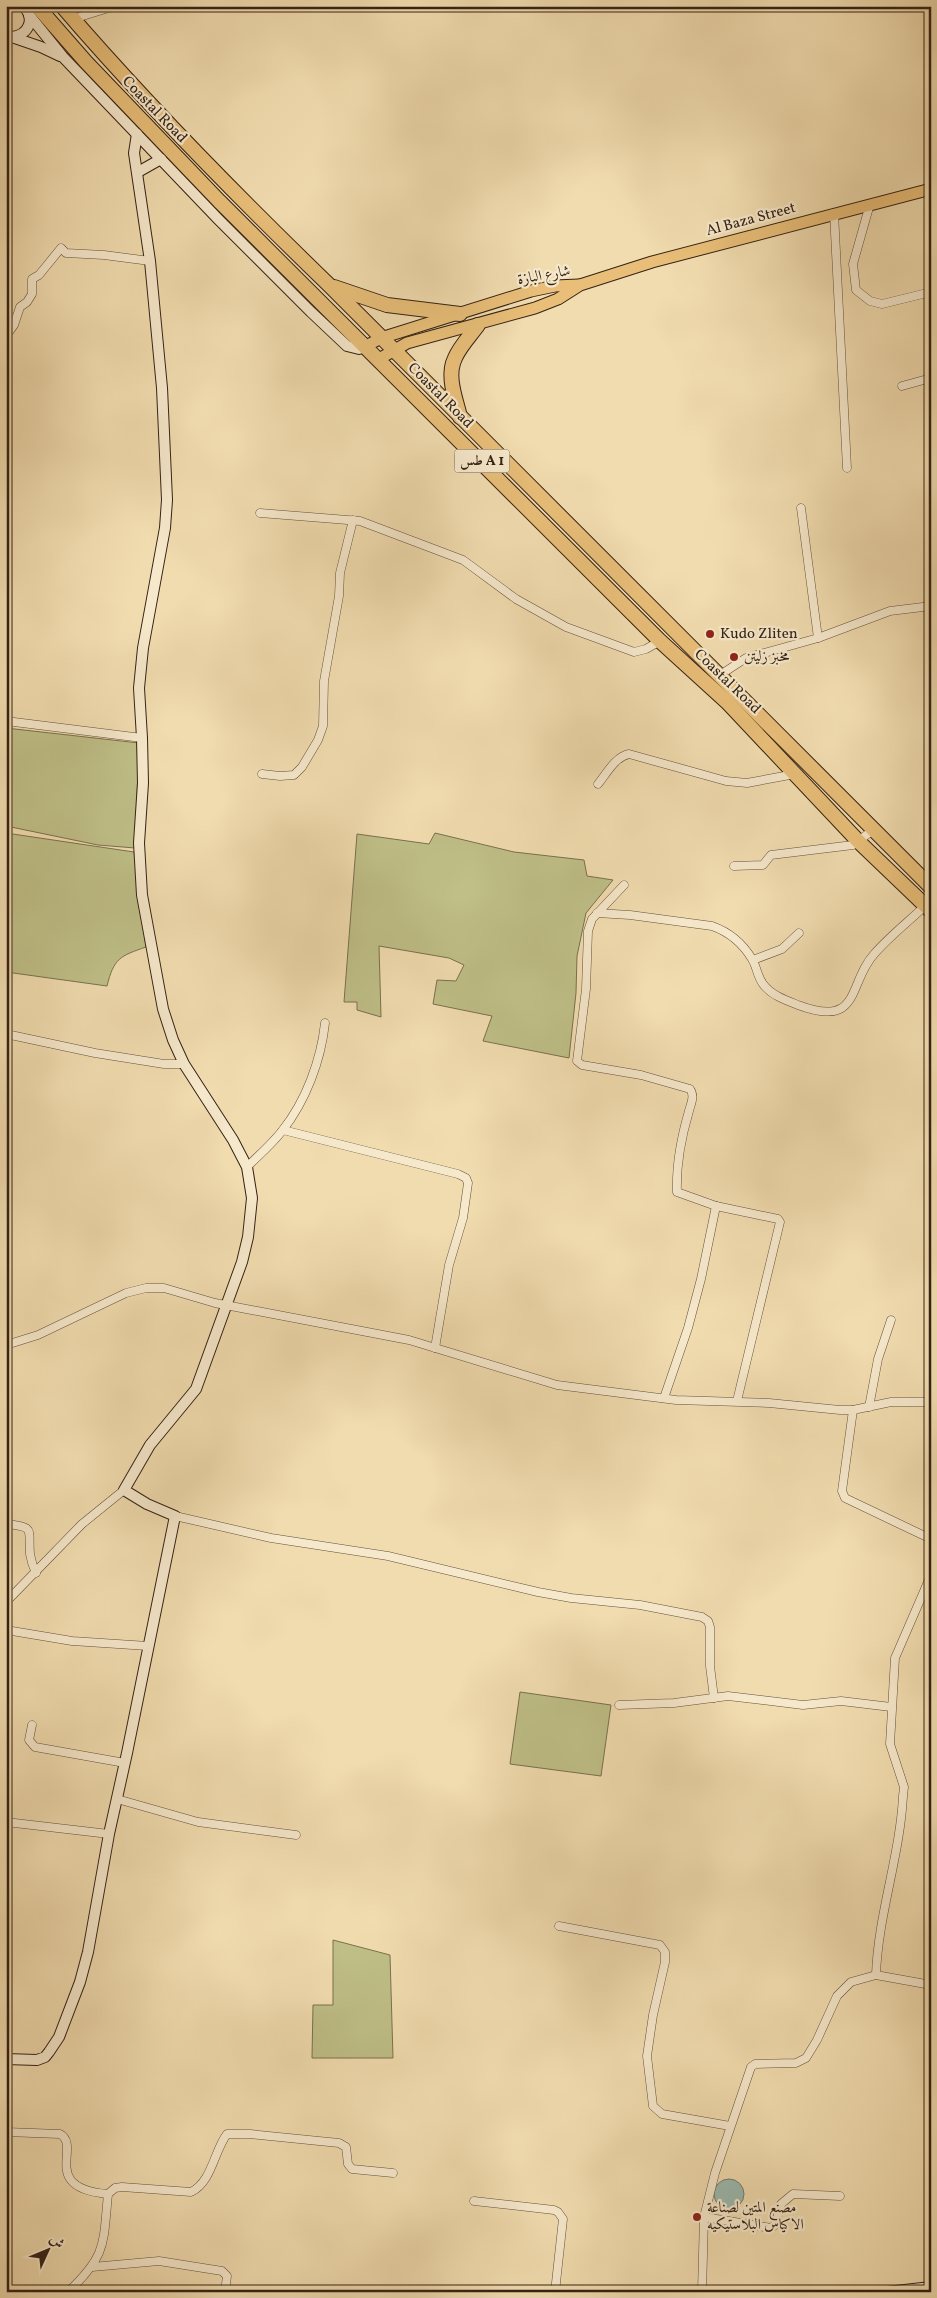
<svg xmlns="http://www.w3.org/2000/svg" width="937" height="2298" viewBox="0 0 937 2298" font-family="Vollkorn,Amiri,serif">
  <style>
    .green { fill: #bfbf87; stroke: #7a704e }
    .water { fill: #9cbab1; stroke: #727d73 }
    .lines { fill: none; stroke-linecap: round; stroke-linejoin: round }
    .street-casing { stroke: #63503c; stroke-width: 9 }
    .secondary-casing { stroke: #342215; stroke-width: 12 }
    .primary-casing { stroke: #342215; stroke-width: 13 }
    .highway-casing { stroke: #342215; stroke-width: 16 }
    .street { stroke: #f6e8cb; stroke-width: 8 }
    .secondary { stroke: #f6e8cb; stroke-width: 10 }
    .primary { stroke: #e8be78; stroke-width: 11 }
    .highway { stroke: #e8be78; stroke-width: 14 }
    .poi-dot { fill: #8f2418; stroke: #f6e8cb; stroke-width: 2 }
    .labels { text-anchor: middle; dominant-baseline: central; stroke-width: 4.5; stroke-linejoin: round; paint-order: stroke }
    .shield { fill: #f6e8cb; stroke: #6e5d4c; stroke-width: 1 }
    .shield-label { font-size: 14px; font-weight: bold; fill: #342215 }
    .street-label { font-size: 15px; fill: #342215; stroke: #f6e8cb }
    .poi-label { font-size: 15px; fill: #342215; stroke: #f6e8cb; text-anchor: start }
  </style>
  <rect width="100%" height="100%" fill="#f1dcaf"/>
  <filter id="stains"><feTurbulence type="fractalNoise" baseFrequency=".004" numOctaves="4"/><feColorMatrix values="0 0 0 0 .2 0 0 0 0 .09 0 0 0 0 .02 0 0 0 .5 -.17"/></filter>
  <radialGradient id="worn" r=".72"><stop offset=".6" stop-color="#630" stop-opacity="0"/><stop offset="1" stop-color="#630" stop-opacity=".3"/></radialGradient>
  <g class="green">
    <path d="M6 728 139 743 135 848 98 845 6 826Z"/>
    <path d="M6 833 134 852 146 947C120 956 114 958 107 986L6 972Z"/>
    <path d="M435 833 514 852 584 860 587 876 613 880 586 913 577 956 576 993 569 1058 483 1041 492 1016 433 1004 437 980 456 981 464 965 449 958 379 946 381 1017 357 1010V1002H344L357 834 429 844Z"/>
    <path d="M520 1692 611 1705 601 1776 510 1764Z"/>
    <path d="M333 1940 390 1955 393 2058H312L313 2005H333Z"/>
  </g>
  <circle class="water" cx="729" cy="2194" r="15"/>
  <g class="lines">
    <defs>
      <g id="street">
        <path d="M73 19 115 6"/>
        <path d="M870 204 853 264 856 290 870 301 882 304 931 292"/>
        <path d="M834 213 847 468"/>
        <path d="M6 336 14 325 20 307 27 302 32 294V279L39 275 61 248 66 253 104 255 150 261"/>
        <path d="M902 386 931 378"/>
        <path d="M801 508 818 638"/>
        <path d="M260 513 360 521 463 560 516 599 566 627 634 652 646 649 660 641"/>
        <path d="M720 675 746 658 818 638 890 611 931 606"/>
        <path d="M6 721 142 738"/>
        <path d="M262 774 280 776 294 775 302 767 318 740 323 726 324 681 339 596 340 573 353 520"/>
        <path d="M598 784C607 773 615 757 629 754L726 781 747 783 795 774"/>
        <path d="M734 866 763 865 771 855 853 845 873 830"/>
        <path d="M624 885 592 919 588 931 586 989 577 1061 582 1065 641 1075 690 1089C695 1096 691 1103 689 1111 681 1138 676 1164 677 1192L716 1206 778 1219 780 1222 737 1401"/>
        <path d="M597 913 630 915 712 926C729 932 743 944 752 959 757 967 757 976 763 984 771 995 785 1000 798 1005 862 1029 847 983 875 953 890 936 909 921 925 906"/>
        <path d="M753 960 782 949 799 933"/>
        <path d="M6 1034 95 1053 164 1064H184"/>
        <path d="M283 1130 458 1174 466 1178 468 1183 463 1218 449 1265 435 1348"/>
        <path d="M247 1167C259 1155 272 1144 282 1131 306 1101 321 1060 325 1023"/>
        <path d="M6 1345 38 1335 126 1293 146 1288H164L215 1303 409 1340 557 1385 676 1400 769 1403 840 1410H853L891 1402H931"/>
        <path d="M664 1398 688 1328 701 1279 716 1206"/>
        <path d="M869 1407 878 1359 891 1320"/>
        <path d="M853 1410 842 1491 845 1498 931 1539"/>
        <path d="M175 1516 271 1538 388 1556 538 1592 571 1598 640 1605 702 1617 708 1621 710 1627V1666L714 1698"/>
        <path d="M6 1524C36 1527 28 1529 30 1554 31 1560 33 1567 36 1573"/>
        <path d="M6 1602 82 1524 124 1490"/>
        <path d="M6 1630 72 1641 148 1646"/>
        <path d="M619 1705 674 1703 728 1696 803 1705 841 1701 891 1707"/>
        <path d="M32 1725 29 1740 35 1747 125 1763"/>
        <path d="M117 1799 198 1822 296 1835"/>
        <path d="M6 1822 109 1834"/>
        <path d="M559 1926 660 1945 665 1952V1962L653 2015 647 2056 653 2106 662 2114 730 2126"/>
        <path d="M876 1975C878 1915 900 1856 903 1796L904 1787 890 1744 895 1658 931 1575"/>
        <path d="M6 2132 60 2134C82 2146 39 2188 108 2194"/>
        <path d="M474 2201 554 2210 558 2212 563 2219 555 2292"/>
        <path d="M704 2217 771 2228 775 2225 781 2204 793 2194 840 2196"/>
        <path d="M92 2267 159 2261 222 2271 227 2276 225 2292"/>
        <path d="M68 2292C107 2255 103 2245 108 2194L115 2188 122 2187 191 2192C212 2182 214 2151 227 2134H250L339 2143 346 2147 348 2164 352 2169 393 2173"/>
        <path d="M702 2292 704 2217 715 2173 751 2067 755 2064 796 2063 806 2058 817 2040 837 1996 851 1982 876 1975 931 1985"/>
      </g>
      <g id="secondary">
        <path d="M29 15 63 57 218 219 311 312 347 346 359 349 366 346"/>
        <path d="M6 35 41 47 60 56"/>
        <path d="M12 37C29 35 36 18 23 6"/>
        <path d="M138 172 161 159"/>
        <path d="M6 2059 37 2060 45 2057 49 2052 59 2037 80 1982 88 1952 109 1834 127 1753 175 1516 147 1504 124 1490 150 1445 196 1389 242 1262 248 1237 252 1198 247 1167 233 1140 184 1064 173 1040 163 1009 142 895 139 843 143 783 142 738 139 688 143 648 165 528 167 500 162 388 150 261 134 153 137 134"/>
        <path d="M887 2292 931 2287"/>
      </g>
      <g id="primary">
        <path d="M366 346 381 338 531 291 555 286 579 285"/>
        <path d="M379 359 407 343 535 308 558 299 580 285 652 262 931 189"/>
      </g>
      <g id="highway">
        <path d="M37 6 86 62 219 201 660 641 727 702 859 842 931 911"/>
        <path d="M62 6C146 104 237 196 329 285L931 887"/>
        <path d="M334 287 387 305 460 314"/>
        <path d="M460 417C456 399 446 376 455 358 460 346 471 335 478 325"/>
      </g>
    </defs>
    <use href="#street" class="street-casing"/>
    <use href="#secondary" class="secondary-casing"/>
    <use href="#primary" class="primary-casing"/>
    <use href="#highway" class="highway-casing"/>
    <use href="#street" class="street"/>
    <use href="#secondary" class="secondary"/>
    <use href="#primary" class="primary"/>
    <use href="#highway" class="highway"/>
  </g>
  <g class="poi-dot">
    <circle cx="710" cy="634" r="5"/>
    <circle cx="734" cy="657" r="5"/>
    <circle cx="697" cy="2217" r="5"/>
  </g>
  <g class="labels">
    <rect class="shield" x="454.5" y="449.5" width="55" height="23" rx="4"/>
    <g class="shield-label">
      <text x="482" y="461">طس A 1</text>
    </g>
    <g class="street-label">
      <text transform="translate(154 110) rotate(46)">Coastal Road</text>
      <text transform="translate(751 220) rotate(-15)">Al Baza Street</text>
      <text transform="translate(544 276) rotate(-10)">شارع البازة</text>
      <text transform="translate(440 396) rotate(45)">Coastal Road</text>
      <text transform="translate(727 682) rotate(44)">Coastal Road</text>
    </g>
    <g class="poi-label">
      <text x="720" y="634">Kudo Zliten</text>
      <text x="744" y="657">مخبز زليتن</text>
      <text x="707" y="2208">مصنع المتين لصناعة<tspan x="707" dy="17">الاكياس البلاستيكيه</tspan></text>
    </g>
  </g>
  <rect width="937" height="2298" fill="none" stroke="#f1dcaf" stroke-width="25"/>
  <rect x="8" y="8" width="922" height="2283" fill="none" stroke="#342215" stroke-width="2.5"/>
  <rect x="12" y="12" width="912" height="2273" fill="none" stroke="#342215"/>
  <g transform="translate(48 2250) rotate(46)" stroke="#f6e8cb" stroke-width="4" paint-order="stroke">
  <path d="M0-4L9 19L0 12L-9 19Z" fill="#342215"/>
  <text y="-8" font-size="14" font-weight="bold" text-anchor="middle" fill="#342215">ش</text>
  </g>
  <rect width="100%" height="100%" filter="url(#stains)"/>
  <rect width="100%" height="100%" fill="url(#worn)"/>
</svg>
